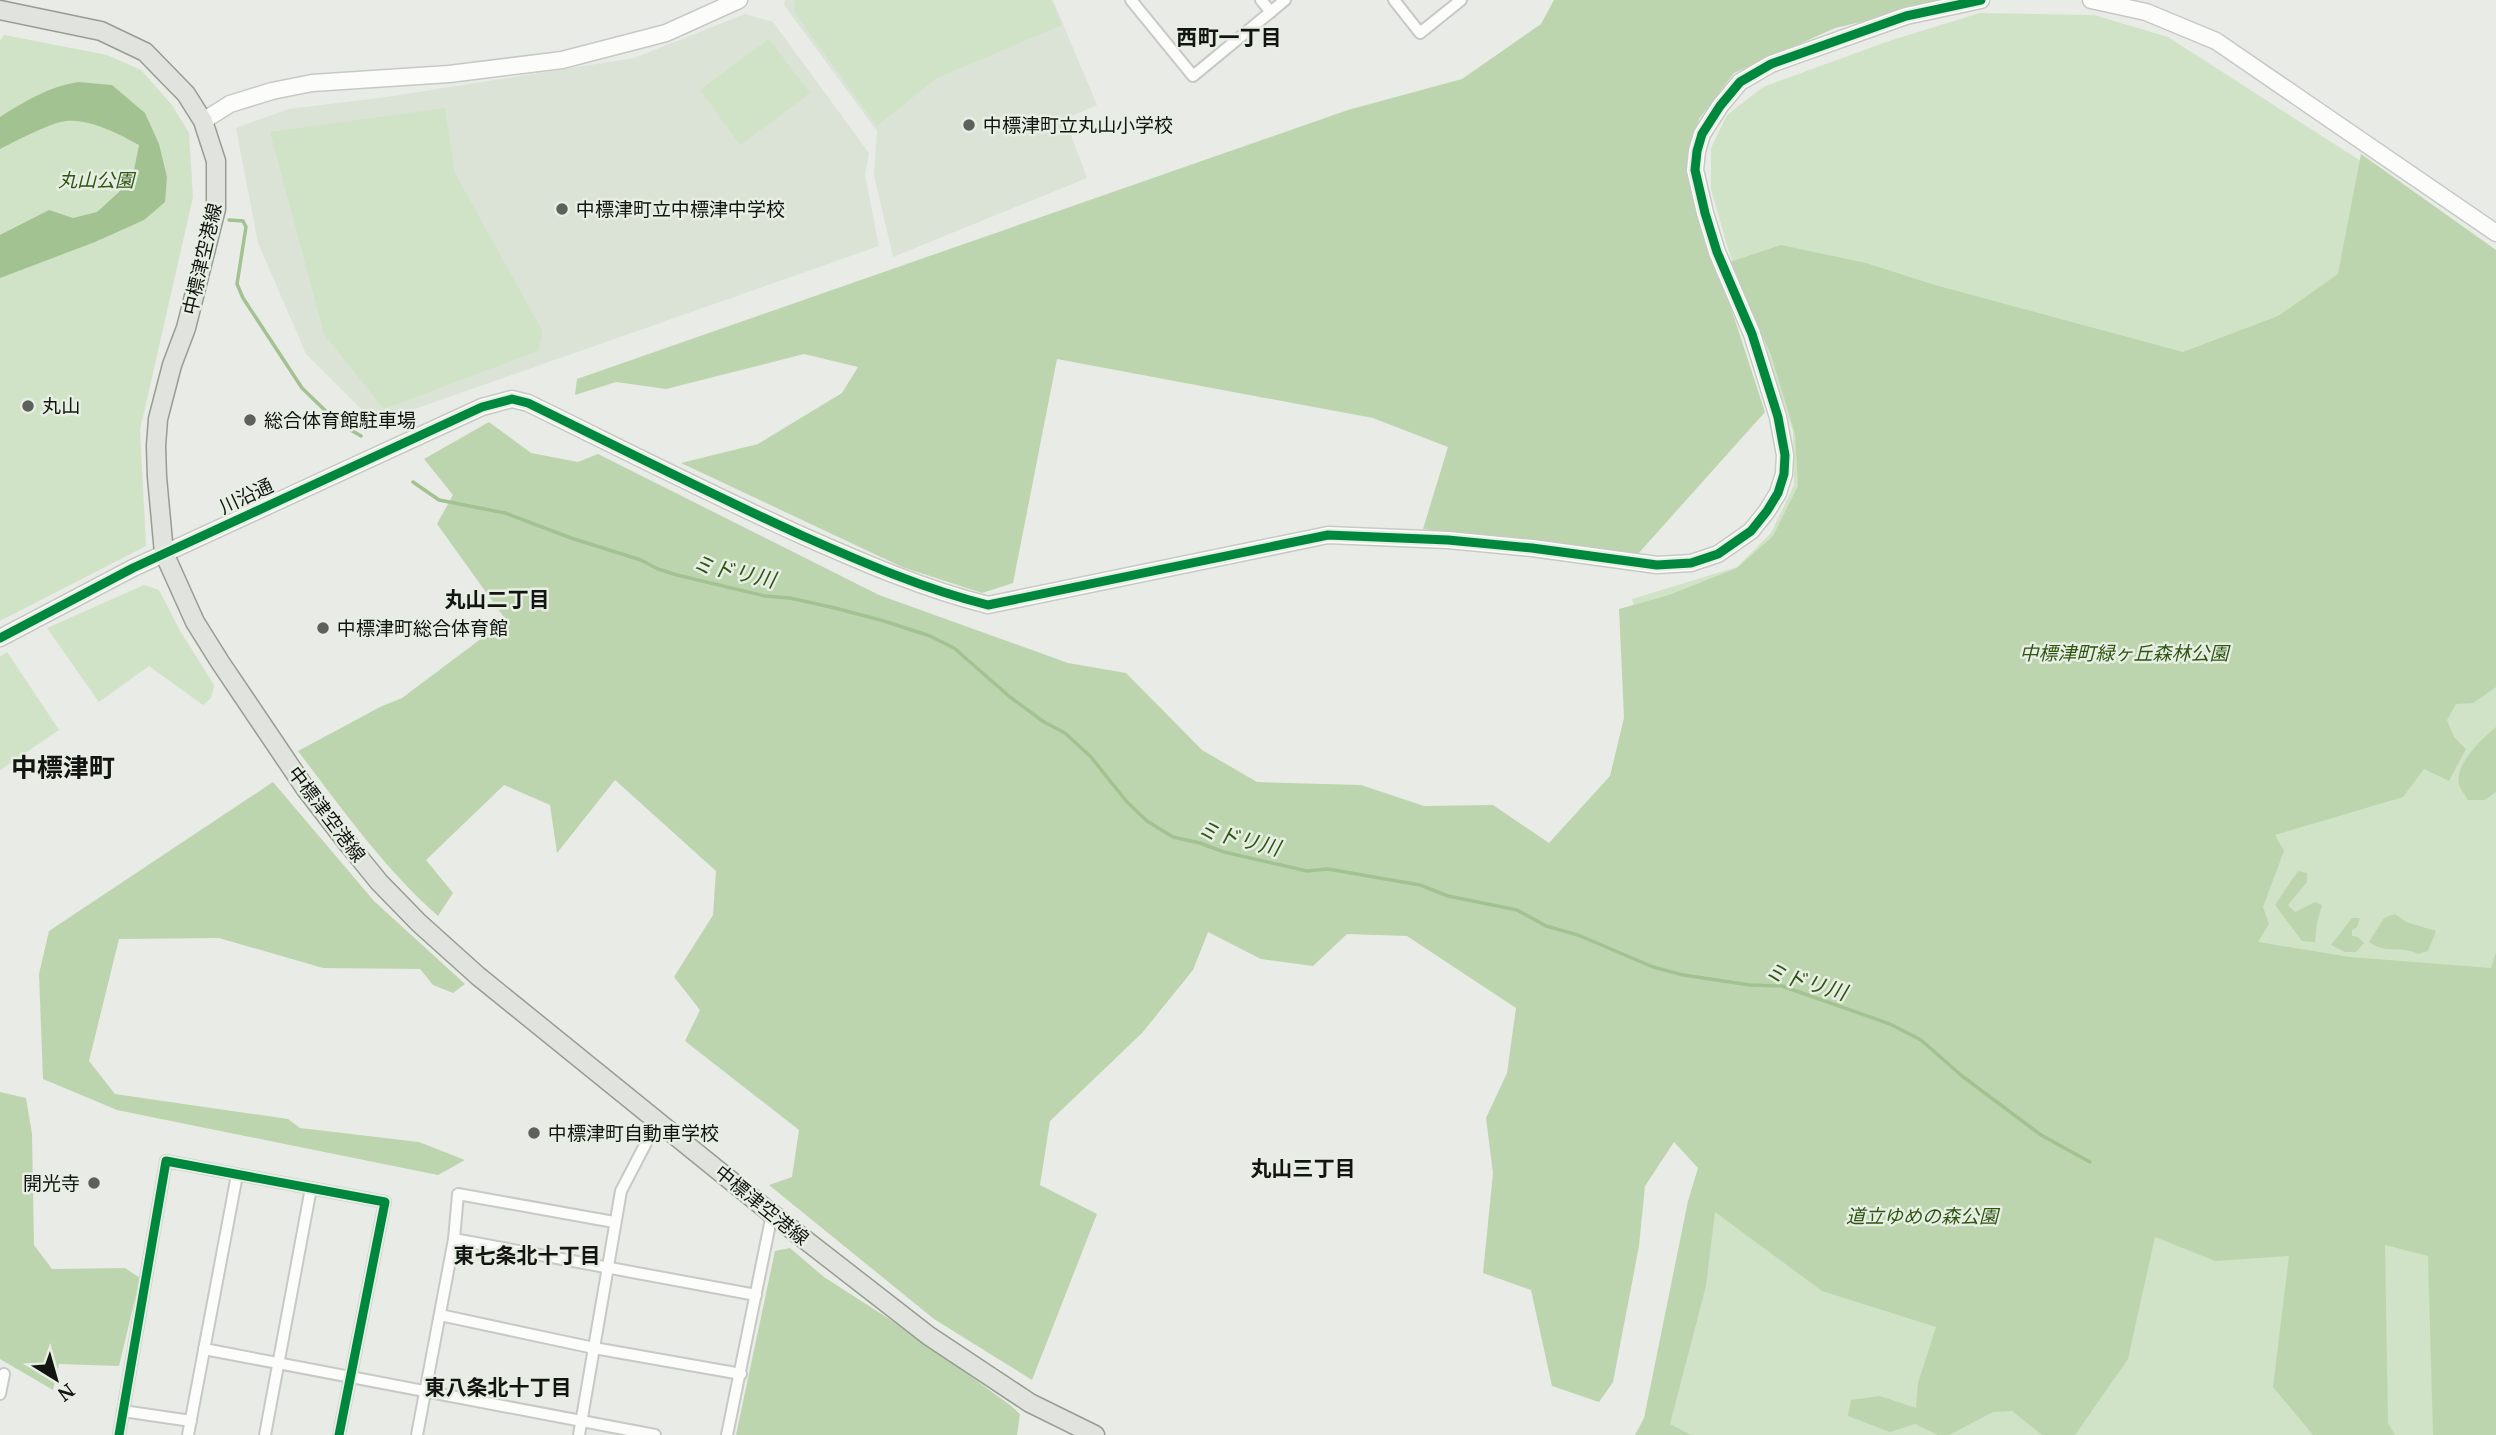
<svg xmlns="http://www.w3.org/2000/svg" width="2496" height="1435" viewBox="0 0 2496 1435" font-family="'Noto Serif','Noto Sans JP',serif">
  <style>
    .built { fill: #dbe3d6 }
    .green { fill: #d0e3c6 }
    .forest { fill: #bdd5ae }
    .water { fill: #a3c292 }
    .lines { fill: none; stroke-linecap: round; stroke-linejoin: round }
    .stream { stroke: #a3c292; stroke-width: 3.5 }
    .street-casing { stroke: #c7c9c5; stroke-width: 14 }
    .secondary-casing { stroke: #c7c9c5; stroke-width: 19 }
    .primary-casing { stroke: #969e91; stroke-width: 21 }
    .street { stroke: #fcfcfb; stroke-width: 10 }
    .secondary { stroke: #fcfcfb; stroke-width: 16 }
    .primary { stroke: #e0e3de; stroke-width: 18 }
    .cycleway-casing { stroke: #e7eee3; stroke-width: 13 }
    .cycleway { stroke: #00873e; stroke-width: 9 }
    .poi-dot { fill: #5d605c; stroke: #e7eee3; stroke-width: 2.5 }
    .labels { text-anchor: middle; dominant-baseline: central; stroke-width: 5; stroke-linejoin: round; paint-order: stroke }
    .poi-label { font-size: 19px; fill: #121511; stroke: #e7eee3; text-anchor: start }
    .park-label { font-size: 19px; font-style: italic; fill: #2f5611; stroke: #e7eee3 }
    .street-label { font-size: 19px; fill: #121511; stroke: #e7eee3 }
    .neighbourhood-label { font-size: 21px; font-weight: bold; fill: #121511; stroke: #e7eee3 }
    .water-label { font-size: 21px; font-style: italic; fill: #2f5611; stroke: #e7eee3 }
    .district-label { font-size: 26px; font-weight: bold; fill: #121511; stroke: #e7eee3 }
  </style>
  <rect width="100%" height="100%" fill="#e8ebe6"/>
  <g class="built">
    <path d="M785 0H1053L1097 105 1065 119 1087 178 893 257 874 175 877 131 784 5Z"/>
    <path d="M745 14 773 22 869 153 865 175 879 246 375 423 306 354 258 243 236 128 289 109 387 97 634 58Z"/>
  </g>
  <g class="green">
    <path d="M795 0H1051L1062 25 937 78 877 126 794 12Z"/>
    <path d="M1980 13 2094 15 2168 37 2367 165 2496 252V1435H1653L1748 962 1632 599 1737 567 1771 533 1794 485 1793 431 1728 249 1711 189V148L1727 115 1763 87 1889 41Z"/>
    <path d="M4 35 107 55 141 70 172 105 189 133 193 197 140 430 146 546 0 621V41Z"/>
    <path d="M769 39 810 93 740 145 700 90Z"/>
    <path d="M445 108 455 173 543 332 538 351 384 409 324 334 270 132Z"/>
    <path d="M144 585 159 590 179 629 214 685 211 698 203 705 149 666 99 702 47 628Z"/>
    <path d="M7 652 59 730 0 770V657Z"/>
  </g>
  <g class="forest">
    <path d="M1554 0H1954L1835 28 1734 73 1699 119 1686 171 1705 243 1730 305 1765 412 1637 555 1423 529 1448 447 1373 418 1057 359 1013 583 982 593 902 567 681 463 758 444 842 393 858 367 804 354 666 389 616 382 575 395 577 379 1348 110 1462 79 1541 24Z"/>
    <path d="M2361 154 2496 250V687L2473 703 2456 704 2447 720 2454 737 2466 749 2449 781 2424 769 2403 797 2275 835 2284 851 2263 907 2269 924 2258 942 2350 957 2491 968 2496 952V1435H2433L2428 1256 2385 1245 2388 1423 2395 1435H2313L2273 1387 2289 1256 2215 1261 2155 1237 2128 1359 2075 1435H2042L2012 1411 1993 1412 1949 1435H1938L1915 1424 1890 1432 1848 1416 1851 1400 1880 1396 1916 1408 1918 1383 1936 1327 1822 1291 1715 1212 1706 1286 1670 1424 1691 1435H1635L1644 1418 1688 1201 1698 1168 1674 1142 1645 1186 1639 1246 1613 1382 1599 1402 1552 1386 1531 1290 1483 1273 1493 1173 1486 1118 1507 1073 1516 1008 1407 936 1347 934 1313 966 1261 959 1208 932 1193 970 1142 1033 1050 1121 1040 1185 1097 1214 1032 1380 934 1319 769 1185 792 1177 799 1130 685 1041 700 1010 674 977 713 915 716 871 615 780 557 853 550 805 504 785 426 860 453 893 438 916C383 867 342 809 298 751L382 706 402 698 506 620 437 524 453 495 424 459 489 422 531 453 578 462 598 454 879 595 1068 663 1126 673 1202 750 1257 782 1361 785 1424 806 1493 805 1549 843 1610 776 1624 718 1619 609 1669 595 1737 568 1773 536 1798 486 1795 434 1771 355 1730 262 1781 245 1866 263 1935 285 2183 352 2278 316 2338 274Z"/>
    <path d="M2496 727V792L2485 800H2468C2466 796 2461 790 2459 785 2454 764 2482 739 2496 727Z"/>
    <path d="M273 782 374 901 465 984 453 993 433 985 420 969 323 968 219 938 119 939 89 1061 115 1094 288 1119 300 1128 419 1142 465 1160 438 1175 117 1110 43 1079 39 974 49 931Z"/>
    <path d="M2298 871 2307 873V882L2288 905 2295 912 2315 902 2322 905 2317 923 2315 942 2302 941 2275 905Z"/>
    <path d="M2395 914 2406 922 2436 931 2428 951 2418 954C2401 945 2387 955 2369 942L2384 918Z"/>
    <path d="M2352 918H2360L2357 927 2352 930V936L2358 937 2364 943 2356 952H2345L2331 945Z"/>
    <path d="M0 1092 26 1098 32 1134 34 1245 52 1269 125 1268 140 1278 119 1366 59 1364 53 1390 0 1359Z"/>
    <path d="M790 1248 824 1277 911 1333 1010 1405 1020 1414 1017 1435H736L775 1251Z"/>
  </g>
  <path class="water" d="M78 82 112 85 145 113 159 144 167 177 165 202 144 220 95 242 0 278V235L49 210 73 218 97 212 119 192 134 170 139 145C120 134 88 118 66 121 52 122 14 142 0 149V117C25 101 48 87 78 82Z"/>
  <g class="lines">
    <g class="stream">
      <path d="M229 220 243 221 246 227 237 284 243 298 302 388 337 422 361 436"/>
      <path d="M413 482 439 500 505 513 571 538 641 560 658 569 677 575 765 596 790 598 835 608 884 621 930 636 954 648 1010 697 1044 722 1065 733 1091 757 1127 802 1147 821 1173 837 1200 843 1224 852 1307 871 1328 869 1420 885 1448 896 1517 910 1546 926 1578 935 1653 967 1683 975 1750 985 1782 986 1890 1024 1921 1040 1962 1076 2041 1135 2090 1162"/>
    </g>
    <defs>
      <g id="street">
        <path d="M1131 0 1193 76 1285 0"/>
        <path d="M1261 0 1271 12"/>
        <path d="M1394 0 1420 33 1461 0"/>
        <path d="M454 1239 458 1194 614 1222"/>
        <path d="M440 1315 594 1348 741 1374"/>
        <path d="M204 1349 655 1435"/>
        <path d="M0 1394 4 1374"/>
        <path d="M123 1411 191 1421"/>
        <path d="M119 1435 166 1161 385 1202 339 1435"/>
        <path d="M188 1435 237 1175"/>
        <path d="M265 1435 311 1188"/>
        <path d="M417 1435 454 1239 756 1295"/>
        <path d="M579 1435 621 1191 647 1141 661 1122"/>
        <path d="M727 1435 772 1214"/>
      </g>
      <g id="secondary">
        <path d="M2091 0 2146 12 2216 41 2496 233"/>
        <path d="M203 121 230 104 272 91 312 83 449 74 562 60 666 33 739 0"/>
        <path d="M0 638 133 568 482 407 512 399 528 403C620 448 710 494 803 536 864 563 924 589 988 605L1328 535 1448 540 1532 548 1657 565 1691 563 1718 554 1751 531 1767 511 1778 493 1784 474 1785 455 1778 417 1752 334 1717 252 1705 213 1695 170 1697 151 1702 134 1720 106 1740 82 1771 64 1906 16 1981 0"/>
      </g>
      <path id="primary" d="M0 10 101 31 145 52 186 94 203 121 216 161V209L186 328 172 365 158 419 156 446 157 477 164 553 195 622 220 662 305 788 349 845 379 882 419 923 478 976 772 1214 929 1336 1030 1403 1095 1435"/>
    </defs>
    <use href="#street" class="street-casing"/>
    <use href="#secondary" class="secondary-casing"/>
    <use href="#primary" class="primary-casing"/>
    <use href="#street" class="street"/>
    <use href="#secondary" class="secondary"/>
    <use href="#primary" class="primary"/>
    <defs>
      <g id="cycleway">
        <path d="M0 638 133 568 482 407 512 399 528 403C620 448 710 494 803 536 864 563 924 589 988 605L1328 535 1448 540 1532 548 1657 565 1691 563 1718 554 1751 531 1767 511 1778 493 1784 474 1785 455 1778 417 1752 334 1717 252 1705 213 1695 170 1697 151 1702 134 1720 106 1740 82 1771 64 1906 16 1981 0"/>
        <path d="M119 1435 166 1161 385 1202 339 1435"/>
      </g>
    </defs>
    <use href="#cycleway" class="cycleway-casing"/>
    <use href="#cycleway" class="cycleway"/>
  </g>
  <g class="poi-dot">
    <circle cx="969" cy="125" r="7"/>
    <circle cx="562" cy="209" r="7"/>
    <circle cx="28" cy="406" r="7"/>
    <circle cx="250" cy="420" r="7"/>
    <circle cx="323" cy="628" r="7"/>
    <circle cx="534" cy="1133" r="7"/>
    <circle cx="94" cy="1183" r="7"/>
  </g>
  <g class="labels">
    <g class="poi-label">
      <text x="983" y="125">中標津町立丸山小学校</text>
      <text x="576" y="209">中標津町立中標津中学校</text>
      <text x="42" y="406">丸山</text>
      <text x="264" y="420">総合体育館駐車場</text>
      <text x="337" y="628">中標津町総合体育館</text>
      <text x="548" y="1133">中標津町自動車学校</text>
      <text x="80" y="1183" text-anchor="end">開光寺</text>
    </g>
    <g class="park-label">
      <text x="96" y="180">丸山公園</text>
      <text x="2124" y="653">中標津町緑ヶ丘森林公園</text>
      <text x="1922" y="1216">道立ゆめの森公園</text>
    </g>
    <g class="street-label">
      <text transform="translate(202 259) rotate(-77)">中標津空港線</text>
      <text transform="translate(246 496) rotate(-25)">川沿通</text>
      <text transform="translate(327 814) rotate(53)">中標津空港線</text>
      <text transform="translate(762 1205) rotate(39)">中標津空港線</text>
    </g>
    <g class="neighbourhood-label">
      <text x="1229" y="37">西町一丁目</text>
      <text x="497" y="599">丸山二丁目</text>
      <text x="1303" y="1168">丸山三丁目</text>
      <text x="527" y="1255">東七条北十丁目</text>
      <text x="498" y="1387">東八条北十丁目</text>
    </g>
    <g class="water-label">
      <text transform="translate(734 571) rotate(12)">ミドリ川</text>
      <text transform="translate(1239 838) rotate(14)">ミドリ川</text>
      <text transform="translate(1806 981) rotate(16)">ミドリ川</text>
    </g>
    <g class="district-label">
      <text x="63" y="767">中標津町</text>
    </g>
  </g>
  <g transform="translate(56 1379) rotate(143)" stroke="#e7eee3" stroke-width="5" paint-order="stroke">
  <path d="M0-5L12 26L0 18L-12 26Z" fill="#121511"/>
  <text y="-10" font-size="19" font-weight="bold" text-anchor="middle" fill="#121511">N</text>
  </g>
</svg>
